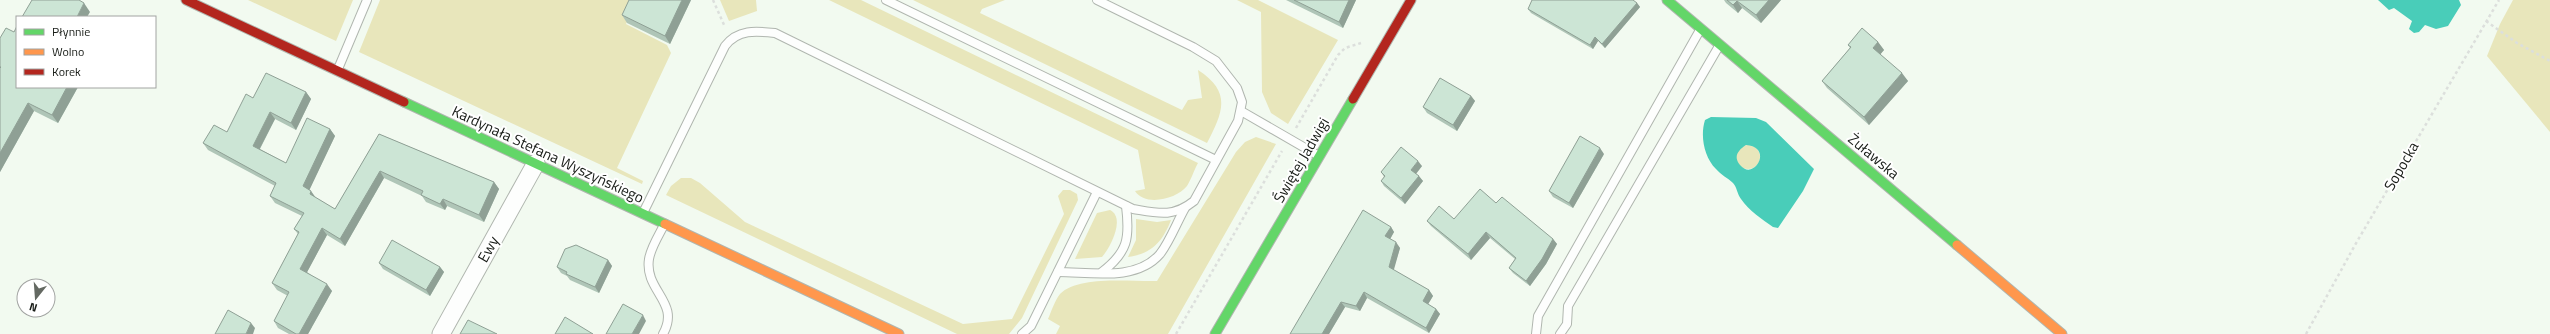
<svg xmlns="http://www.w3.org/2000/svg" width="2550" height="334" viewBox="0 0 2550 334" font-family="'Titillium Web',sans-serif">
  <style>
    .green { fill: #e8e6bb }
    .water { fill: #49cdb9; fill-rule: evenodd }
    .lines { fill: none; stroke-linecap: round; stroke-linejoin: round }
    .lane-casing { stroke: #b0b6af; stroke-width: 10 }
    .street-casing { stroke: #b0b6af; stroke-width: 19 }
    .fast-casing { stroke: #b0b6af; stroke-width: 11 }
    .slow-casing { stroke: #b0b6af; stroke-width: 11 }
    .jam-casing { stroke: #b0b6af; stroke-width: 11 }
    .path { stroke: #dcdfdc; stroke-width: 2.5; stroke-dasharray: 3 3; stroke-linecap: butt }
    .lane { stroke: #fdfefd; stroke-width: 8 }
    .street { stroke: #fdfefd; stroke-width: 17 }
    .fast { stroke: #63d668; stroke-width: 9 }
    .slow { stroke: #ff974d; stroke-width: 9 }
    .jam { stroke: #b3261e; stroke-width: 9 }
    .wall { fill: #afc5b7 }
    .shaded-wall { fill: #8fa095 }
    .building { fill: #cce5d5; stroke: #8fa095 }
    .labels { text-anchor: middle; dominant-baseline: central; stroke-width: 4; stroke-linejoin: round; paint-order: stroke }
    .street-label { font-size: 15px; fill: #171b16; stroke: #fff }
  </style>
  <rect width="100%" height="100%" fill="#f2faf0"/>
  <g class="green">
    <path d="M248 0H353L336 41Z"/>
    <path d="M380 0H637L626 24 667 45 671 53 617 168 643 181 642 184 359 52Z"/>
    <path d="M720 0H756L757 11 729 21Z"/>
    <path d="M829 0H861L1198 163C1194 170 1191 180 1187 186 1177 199 1145 207 1135 191L1145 189 1138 150Z"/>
    <path d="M913 0H1005L982 9 980 13 1182 110 1188 100 1202 98 1198 70C1232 92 1223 112 1207 143Z"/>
    <path d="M1237 0H1258L1338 40 1288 124 1271 113 1262 92 1261 12Z"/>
    <path d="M2513 0H2550V132L2487 56 2500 24Z"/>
    <path d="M1256 137 1276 144 1168 334H1056L1060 326 1048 319C1051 312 1055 300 1060 294 1079 275 1132 282 1157 281L1236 152 1245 142Z"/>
    <circle cx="1748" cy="157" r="12"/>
    <path d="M681 178H691L700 183 745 222 963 324 1012 319 1064 214 1058 196 1063 190H1070L1077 194 1078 200 1022 318 1009 334H957L666 195 671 186Z"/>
    <path d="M1110 210C1126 218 1110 248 1102 257L1075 259 1097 213Z"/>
    <path d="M1136 219 1157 222 1171 220C1163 241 1152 254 1128 257L1136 240Z"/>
  </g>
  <g class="water">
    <path d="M2378 0H2459L2461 5 2448 26 2436 29 2425 25 2419 32 2414 33 2409 29 2412 21 2394 8 2389 10Z"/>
    <path d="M1711 117 1756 118 1766 122 1814 169 1803 191 1778 228 1773 227C1762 219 1749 211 1741 199 1737 194 1737 187 1733 183 1728 178 1721 175 1716 169 1704 157 1700 136 1705 120ZM1746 145C1774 147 1754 182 1740 165 1733 157 1738 150 1746 145Z"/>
  </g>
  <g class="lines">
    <defs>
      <g id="lane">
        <path d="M886 0 1216 160"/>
        <path d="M338 69 367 0"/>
        <path d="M1241 111 1319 156"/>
        <path d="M643 213 725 46C738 29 756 31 775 33L1133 209C1157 213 1173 218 1194 201L1238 121 1242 102 1237 88 1216 61 1193 47 1097 0"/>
        <path d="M1058 272C1090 272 1136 282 1160 254 1170 241 1177 222 1185 208"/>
        <path d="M1102 272C1128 252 1130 238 1126 206"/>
        <path d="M663 334C681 302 644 291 649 259 651 247 659 235 664 225"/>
        <path d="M1022 334 1031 326 1097 192"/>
        <path d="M1536 334 1538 316 1700 30"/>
        <path d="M1560 334 1567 324 1568 306 1719 46"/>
      </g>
      <path id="street" d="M441 334 536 163"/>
      <g id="fast">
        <path d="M1667 0 1957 245"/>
        <path d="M404 102 665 224"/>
        <path d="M1215 334 1353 99"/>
      </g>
      <g id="slow">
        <path d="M665 224 899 334"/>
        <path d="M1957 245 2062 334"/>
      </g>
      <g id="jam">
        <path d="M186 0 404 102"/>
        <path d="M1353 99 1411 0"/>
      </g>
    </defs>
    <use href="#lane" class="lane-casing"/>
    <use href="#street" class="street-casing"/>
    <use href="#fast" class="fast-casing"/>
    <use href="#slow" class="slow-casing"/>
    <use href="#jam" class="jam-casing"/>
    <g class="path">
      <path d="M713 0 725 27"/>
      <path d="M2486 21 2517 43 2550 61"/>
      <path d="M1296 128 1338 55 1345 48 1361 43"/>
      <path d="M1176 334 1282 151"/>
      <path d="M2306 334 2355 245 2499 0"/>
    </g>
    <use href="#lane" class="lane"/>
    <use href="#street" class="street"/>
    <use href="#fast" class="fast"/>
    <use href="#slow" class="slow"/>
    <use href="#jam" class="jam"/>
  </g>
  <g class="wall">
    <path d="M691 0 670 44 627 23 622 15Z"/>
    <path d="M1286 0H1356L1343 28Z"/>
    <path d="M1724 0H1781L1761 23 1742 8 1738 13 1726 3Z"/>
    <path d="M1637 3 1640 7 1605 48 1598 41 1593 49 1531 13 1528 9Z"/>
    <path d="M14 32 17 87H78L58 123 34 111 0 172V38Z"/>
    <path d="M1878 42 1884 50 1880 54 1908 81 1869 125 1827 88 1822 81 1850 48 1848 45Z"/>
    <path d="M306 92 311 99 296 130 275 119 260 149 286 163 330 129 335 136 309 190 316 198 335 209 379 134 494 182 499 189 484 222 447 206 445 210 426 202 422 196 384 178 345 246 327 235 307 272 332 291 308 334H289L278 328 274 321 288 296 277 290 272 283 298 234 294 229 302 216 275 203 270 196 275 186 208 150 203 143 227 132 253 98Z"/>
    <path d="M1471 96 1475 101 1457 131 1427 113 1423 107Z"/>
    <path d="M1604 154 1573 208 1553 197 1549 191Z"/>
    <path d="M1422 166 1416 174 1423 181 1405 204 1384 186 1381 181 1384 177 1381 172Z"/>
    <path d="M1496 203 1553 239 1557 244 1546 264 1530 286 1513 273 1509 268 1515 259 1490 238 1471 260 1431 226 1427 221 1454 219Z"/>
    <path d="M1391 227 1394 232 1390 239 1400 248 1393 270 1429 290 1433 296 1428 304 1436 309 1440 314 1429 333 1367 298 1360 311 1345 307 1329 334H1290Z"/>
    <path d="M608 260 612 266 599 293 570 280 567 276 561 273 557 267Z"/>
    <path d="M379 263 440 267 444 272 430 296 383 269Z"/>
  </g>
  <g class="shaded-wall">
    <path d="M682 0H691L670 44 665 36Z"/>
    <path d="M1349 0H1356L1343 28 1339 22Z"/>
    <path d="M1769 0H1781L1761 23 1756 15Z"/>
    <path d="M1737 1 1742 8 1738 13 1733 5Z"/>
    <path d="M84 3 90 12 87 17H77Z"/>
    <path d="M1637 3 1640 7 1605 48 1602 44Z"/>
    <path d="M1595 37 1598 41 1593 49 1590 45Z"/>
    <path d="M1878 42 1884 50 1879 56 1873 48Z"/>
    <path d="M1902 73 1908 81 1869 125 1864 117Z"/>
    <path d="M67 87H78L58 123 52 115Z"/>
    <path d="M306 92 311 99 296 130 291 123Z"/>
    <path d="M1471 96 1475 101 1457 131 1453 125Z"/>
    <path d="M28 103 34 111 0 172V153Z"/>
    <path d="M270 112 275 119 258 152 253 146Z"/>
    <path d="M330 129 335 136 308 193 303 186Z"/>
    <path d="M1600 148 1604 154 1573 208 1569 203Z"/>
    <path d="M1418 161 1422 166 1415 175 1411 170Z"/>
    <path d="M380 171 384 178 345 246 340 239Z"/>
    <path d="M1419 176 1423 181 1405 204 1401 198Z"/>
    <path d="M494 182 499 189 484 222 479 215Z"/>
    <path d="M311 191 316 198 310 194Z"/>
    <path d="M443 199 447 206 445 210 440 204Z"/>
    <path d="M1391 227 1394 232 1389 241 1385 236Z"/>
    <path d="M322 228 327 235 305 276 300 269Z"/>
    <path d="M1486 232 1490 238 1471 260 1468 254Z"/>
    <path d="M1553 239 1557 244 1546 264 1530 286 1526 281Z"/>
    <path d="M1396 242 1400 248 1393 273 1389 267Z"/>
    <path d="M608 260 612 266 599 293 595 287Z"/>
    <path d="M440 267 444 272 430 296 426 290Z"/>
    <path d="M327 284 332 291 308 334H299Z"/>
    <path d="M1429 290 1433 296 1427 306 1423 301Z"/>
    <path d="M1364 292 1367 298 1360 311 1356 306Z"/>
    <path d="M1341 302 1345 307 1329 334H1322Z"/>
    <path d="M1436 309 1440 314 1429 333 1426 328Z"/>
    <path d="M643 315 646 321 639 334H632Z"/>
    <path d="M251 323 255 328 253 334H246Z"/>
  </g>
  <g class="building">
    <path d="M32 0H79L84 3 77 17H22Z"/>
    <path d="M629 0H682L665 36 622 15Z"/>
    <path d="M1294 0H1349L1339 22Z"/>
    <path d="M1532 0H1633L1637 3 1602 44 1595 37 1590 45 1528 9Z"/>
    <path d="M1727 0H1769L1756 15 1737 1 1733 5Z"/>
    <path d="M17 26V87H67L52 115 28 103 0 153V68L1 67H0V38L6 28 14 32Z"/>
    <path d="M1862 28 1878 42 1873 48 1902 73 1864 117 1822 81 1851 47 1848 45Z"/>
    <path d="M266 73 306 92 291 123 270 112 253 146 286 163 307 118 330 129 303 186 311 191 310 194 335 209 379 134 494 182 479 215 443 199 440 204 421 195 423 191 380 171 340 239 322 228 300 269 327 284 299 334H296L274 321 289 292 272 283 299 232 294 229 304 213 270 196 276 183 203 143 214 125 227 132 246 94 253 98Z"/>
    <path d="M1440 78 1471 96 1453 125 1423 107Z"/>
    <path d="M1580 136 1600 148 1569 203 1549 191Z"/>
    <path d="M1401 147 1418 161 1411 170 1419 176 1401 198 1381 181 1385 176 1381 172Z"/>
    <path d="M1480 189 1496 203 1502 197 1553 239 1542 259 1526 281 1509 268 1516 258 1486 232 1468 254 1427 221 1439 206 1454 219Z"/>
    <path d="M1363 210 1391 227 1385 236 1396 242 1389 267 1429 290 1423 301 1436 309 1426 328 1364 292 1356 306 1341 302 1322 334H1290Z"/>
    <path d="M392 240 440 267 426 290 379 263Z"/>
    <path d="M576 245 608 260 595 287 566 274 567 272 557 267 565 249Z"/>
    <path d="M623 304 643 315 632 334H606Z"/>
    <path d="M228 310 251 323 246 334H215Z"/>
    <path d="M565 317 593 334H555Z"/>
    <path d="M468 320 497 334H460Z"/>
  </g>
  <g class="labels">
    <g class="street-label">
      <text transform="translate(548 154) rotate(25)">Kardynała Stefana Wyszyńskiego</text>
      <text transform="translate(1874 156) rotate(40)">Żuławska</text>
      <text transform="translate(1301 160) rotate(-60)">Świętej Jadwigi</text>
      <text transform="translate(2401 166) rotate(-60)">Sopocka</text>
      <text transform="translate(488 249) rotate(-61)">Ewy</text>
    </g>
  </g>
  <rect x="16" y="16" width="140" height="72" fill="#ffffff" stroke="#a2a4a2"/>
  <rect x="24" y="29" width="20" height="6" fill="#63d668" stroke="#a2a4a2"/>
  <text x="52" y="36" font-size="12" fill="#171b16">Płynnie</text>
  <rect x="24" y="49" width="20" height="6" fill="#ff974d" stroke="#a2a4a2"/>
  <text x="52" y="56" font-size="12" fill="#171b16">Wolno</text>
  <rect x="24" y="69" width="20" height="6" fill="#b3261e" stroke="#a2a4a2"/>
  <text x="52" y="76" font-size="12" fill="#171b16">Korek</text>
  <g transform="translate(36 298) rotate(197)"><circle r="19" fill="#ffffff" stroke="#a2a4a2"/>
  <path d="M0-3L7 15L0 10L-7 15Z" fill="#646962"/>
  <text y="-6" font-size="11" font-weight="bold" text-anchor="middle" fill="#171b16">N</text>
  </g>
</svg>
